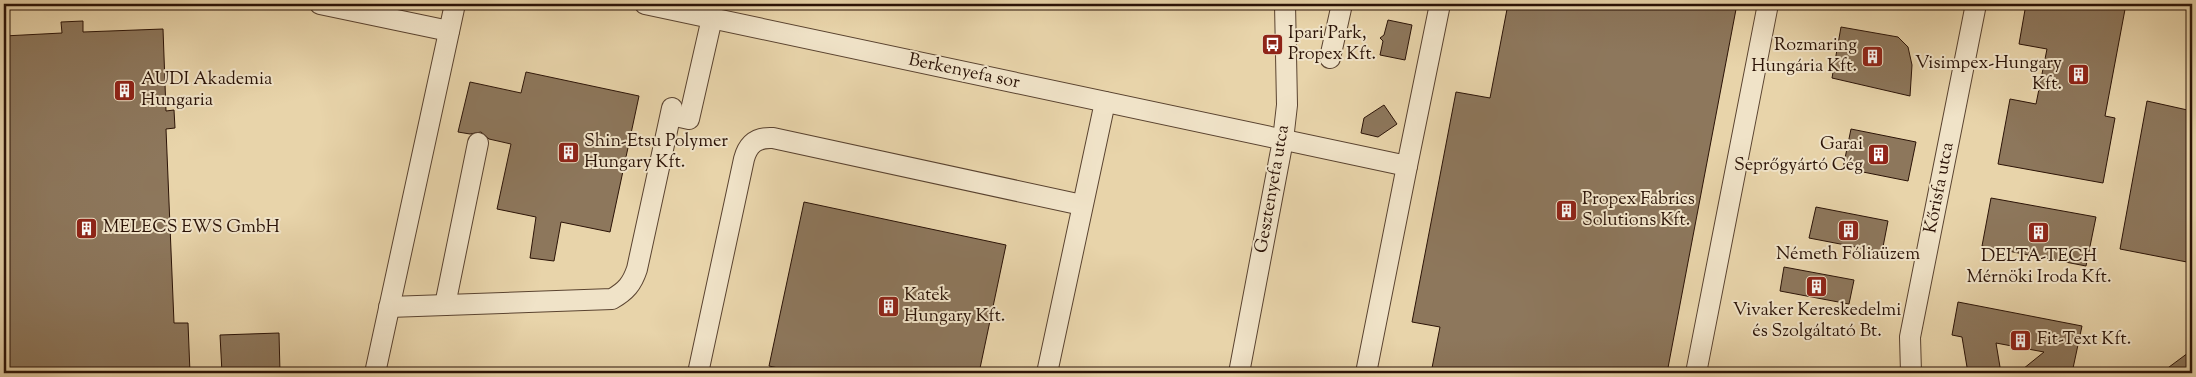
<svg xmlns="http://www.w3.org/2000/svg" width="2196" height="377" viewBox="0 0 2196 377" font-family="'Sorts Mill Goudy',serif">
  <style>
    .building { fill: #8d775c; stroke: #2b1307 }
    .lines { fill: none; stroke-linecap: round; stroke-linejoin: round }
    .minor-casing { stroke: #5a4330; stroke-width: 22 }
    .minor { stroke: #f0e3c8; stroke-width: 20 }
    .labels { text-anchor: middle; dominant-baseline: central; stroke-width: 4; stroke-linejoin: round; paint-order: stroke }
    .poi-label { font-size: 18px; fill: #2b1307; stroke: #f0e3c8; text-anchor: start }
    .street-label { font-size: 18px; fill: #2b1307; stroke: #f0e3c8 }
  </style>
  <rect width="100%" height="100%" fill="#e8d4aa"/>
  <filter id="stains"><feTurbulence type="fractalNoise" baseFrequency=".004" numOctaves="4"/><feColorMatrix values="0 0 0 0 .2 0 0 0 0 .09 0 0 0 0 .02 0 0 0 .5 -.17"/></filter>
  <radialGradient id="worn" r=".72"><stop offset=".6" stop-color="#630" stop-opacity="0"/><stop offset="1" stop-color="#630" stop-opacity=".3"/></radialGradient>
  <g class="building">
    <path d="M1508 4H1737L1667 373H1431L1440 327 1412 322 1456 92 1490 98Z"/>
    <path d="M2026 4H2126L2105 116 2115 118 2103 183 1998 164 2010 99 2036 104 2047 49 2019 44Z"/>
    <path d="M1388 20 1412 25 1405 60 1380 55 1383 41 1380 38 1384 35Z"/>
    <path d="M83 21V32L163 29 166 111 174 110 175 128 166 129 174 323H188L190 373H4V36L62 33 61 22Z"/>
    <path d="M1841 27 1898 37 1908 47 1912 65 1910 96 1832 78Z"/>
    <path d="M526 72 639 96 610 232 561 222 554 261 530 258 536 217 497 209 511 144 489 139 481 132 470 134 458 132 470 82 521 93Z"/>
    <path d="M2147 101 2192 111V263L2120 249Z"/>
    <path d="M1384 105 1397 124 1378 137 1361 133 1364 118Z"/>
    <path d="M1851 129 1916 142 1908 181 1843 168Z"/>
    <path d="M1991 198 2096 217 2086 266 1982 246Z"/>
    <path d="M804 202 1006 245 979 373H801L769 366Z"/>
    <path d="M1816 207 1888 221 1882 252 1809 238Z"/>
    <path d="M1784 267 1854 280 1849 304 1780 291Z"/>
    <path d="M1958 302 2082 326 2072 373H2018L2044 352 1996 343 2001 373H1968L1962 337 1952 335Z"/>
    <path d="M279 333 280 373H222L220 335Z"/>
    <path d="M2192 350V373H2161Z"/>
  </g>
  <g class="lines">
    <defs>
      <g id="minor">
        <path d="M320 4 449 31"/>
        <path d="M645 4 1407 166 1440 4"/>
        <path d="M1330 58 1342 4"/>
        <path d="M671 115 689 119 712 18"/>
        <path d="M445 305 478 143"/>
        <path d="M389 307 612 299C626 291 632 284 637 269L672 108"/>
        <path d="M375 373 455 4"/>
        <path d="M698 373 744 159C748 144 757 137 773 138L1082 205"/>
        <path d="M1047 373 1105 102"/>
        <path d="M1239 373 1283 140 1287 105 1285 4"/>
        <path d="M1366 373 1407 166"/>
        <path d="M1696 373 1768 4"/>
        <path d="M1911 373 1910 337 1976 4"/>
      </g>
    </defs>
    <use href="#minor" class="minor-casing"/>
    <use href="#minor" class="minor"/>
  </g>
  <defs>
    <symbol id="bus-square" viewBox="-11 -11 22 22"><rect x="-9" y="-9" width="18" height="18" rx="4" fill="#8f2418" stroke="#f0e3c8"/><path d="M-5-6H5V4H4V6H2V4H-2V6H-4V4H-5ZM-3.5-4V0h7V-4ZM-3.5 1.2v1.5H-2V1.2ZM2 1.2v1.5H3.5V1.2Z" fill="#fff"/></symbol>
    <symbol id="building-square" viewBox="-11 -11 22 22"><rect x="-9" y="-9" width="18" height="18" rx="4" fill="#8f2418" stroke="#f0e3c8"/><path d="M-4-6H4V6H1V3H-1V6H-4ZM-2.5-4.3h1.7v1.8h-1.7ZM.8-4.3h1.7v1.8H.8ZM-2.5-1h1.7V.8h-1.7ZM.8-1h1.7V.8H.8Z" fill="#fff"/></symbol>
  </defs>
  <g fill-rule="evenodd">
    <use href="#bus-square" x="1260" y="32" width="25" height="25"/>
    <use href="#building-square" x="1860" y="44" width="25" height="25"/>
    <use href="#building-square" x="2066" y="62" width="25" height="25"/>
    <use href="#building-square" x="112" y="78" width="25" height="25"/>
    <use href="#building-square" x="556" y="140" width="25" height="25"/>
    <use href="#building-square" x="1866" y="142" width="25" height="25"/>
    <use href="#building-square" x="1554" y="198" width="25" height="25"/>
    <use href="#building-square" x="74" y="216" width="25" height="25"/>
    <use href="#building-square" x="1836" y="218" width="25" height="25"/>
    <use href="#building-square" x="2026" y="220" width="25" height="25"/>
    <use href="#building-square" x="1804" y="274" width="25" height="25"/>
    <use href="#building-square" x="876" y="294" width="25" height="25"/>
    <use href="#building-square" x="2008" y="328" width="25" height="25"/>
  </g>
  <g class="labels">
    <g class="poi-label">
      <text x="1288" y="34">Ipari Park,<tspan x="1288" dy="21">Propex Kft.</tspan></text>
      <text x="1857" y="46" text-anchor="end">Rozmaring<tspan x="1857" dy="21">Hungária Kft.</tspan></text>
      <text x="2062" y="64" text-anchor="end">Visimpex-Hungary<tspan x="2062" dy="21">Kft.</tspan></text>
      <text x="141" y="80">AUDI Akademia<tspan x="141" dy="21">Hungaria</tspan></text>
      <text x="584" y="142">Shin-Etsu Polymer<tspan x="584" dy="21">Hungary Kft.</tspan></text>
      <text x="1863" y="145" text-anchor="end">Garai<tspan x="1863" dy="21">Seprőgyártó Cég</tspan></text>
      <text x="1582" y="200">Propex Fabrics<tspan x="1582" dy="21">Solutions Kft.</tspan></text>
      <text x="103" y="228">MELECS EWS GmbH</text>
      <text x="1848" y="255" text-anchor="middle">Németh Fóliaüzem</text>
      <text x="2039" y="257" text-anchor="middle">DELTA-TECH<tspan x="2039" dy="21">Mérnöki Iroda Kft.</tspan></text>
      <text x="904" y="296">Katek<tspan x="904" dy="21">Hungary Kft.</tspan></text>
      <text x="1817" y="311" text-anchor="middle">Vivaker Kereskedelmi<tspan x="1817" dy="21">és Szolgáltató Bt.</tspan></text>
      <text x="2037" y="340">Fit-Text Kft.</text>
    </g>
    <g class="street-label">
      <text transform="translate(964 72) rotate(12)">Berkenyefa sor</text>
      <text transform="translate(1940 188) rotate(-79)">Kőrisfa utca</text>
      <text transform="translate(1273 189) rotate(-80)">Gesztenyefa utca</text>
    </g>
  </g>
  <rect width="2196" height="377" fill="none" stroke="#e8d4aa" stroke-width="20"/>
  <rect x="5" y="5" width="2186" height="367" fill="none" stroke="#2b1307" stroke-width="2.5"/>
  <rect x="10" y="10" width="2176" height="357" fill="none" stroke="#2b1307"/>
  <rect width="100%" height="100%" filter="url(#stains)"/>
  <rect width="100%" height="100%" fill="url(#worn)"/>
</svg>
